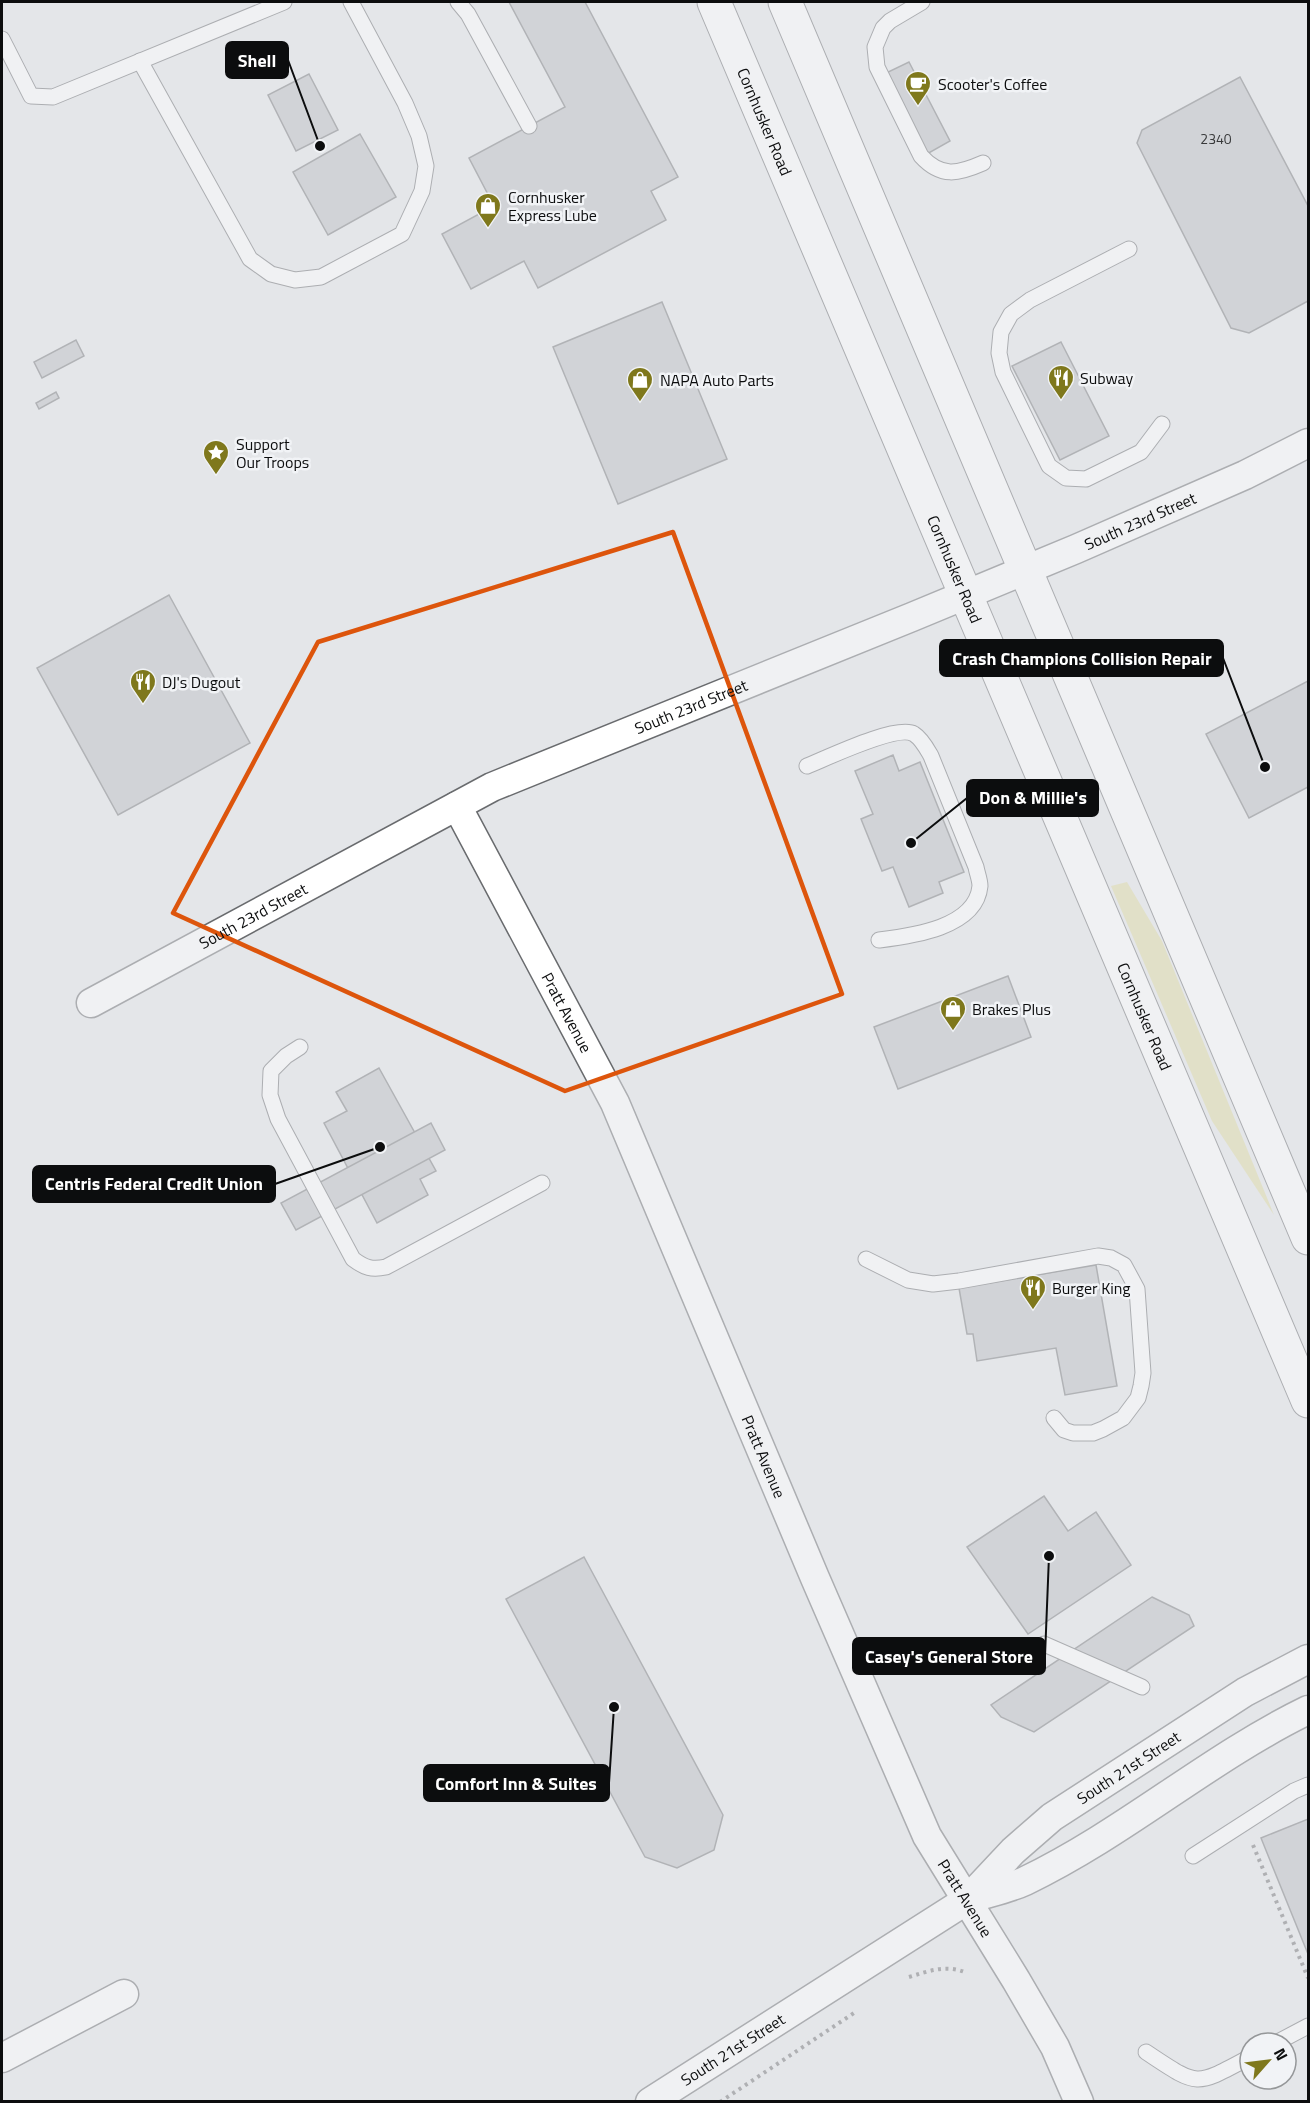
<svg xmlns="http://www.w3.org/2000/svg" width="1310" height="2103" viewBox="0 0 1310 2103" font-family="'Titillium Web',sans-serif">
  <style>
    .green { fill: #deda9f }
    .building { fill: #bbbdc0; stroke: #747679; stroke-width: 1.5 }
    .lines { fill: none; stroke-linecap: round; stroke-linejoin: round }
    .lane-casing { stroke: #696b6e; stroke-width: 17 }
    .street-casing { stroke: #696b6e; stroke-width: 31 }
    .primary-casing { stroke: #696b6e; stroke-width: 35 }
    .path { stroke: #6f7072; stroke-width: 4; stroke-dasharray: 3 4.5; stroke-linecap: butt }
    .lane { stroke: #fff; stroke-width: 15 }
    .street { stroke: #fff; stroke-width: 28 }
    .primary { stroke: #fff; stroke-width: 33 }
    .marked { fill: none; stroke: #dd550c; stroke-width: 4.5; stroke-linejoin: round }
    .labels { text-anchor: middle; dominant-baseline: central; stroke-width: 5; stroke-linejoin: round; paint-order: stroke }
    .number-label { font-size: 14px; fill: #38393a }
    .poi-label { font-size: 16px; fill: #0c0d0e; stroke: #f1f3f6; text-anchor: start }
    .street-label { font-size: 16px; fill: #0c0d0e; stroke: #f1f3f6 }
    .leader { fill: none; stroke: #0c0d0e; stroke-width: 2 }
    .callout-dot { fill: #0c0d0e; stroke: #f1f3f6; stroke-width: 2 }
    .callout { fill: #0c0d0e; stroke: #0c0d0e; stroke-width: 2 }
    .callout-label { font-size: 18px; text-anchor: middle; font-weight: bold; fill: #fff }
  </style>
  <rect width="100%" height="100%" fill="#e4e6e9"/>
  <path class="green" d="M1127 882 1162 941 1274 1215 1212 1121 1111 886Z"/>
  <g class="building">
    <path d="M509 2H585L678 177 651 191 666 220 538 288 524 261 471 289 442 234 494 206 469 158 565 107Z"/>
    <path d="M909 62 950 141 927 154 886 73Z"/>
    <path d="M309 74 338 130 296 151 268 95Z"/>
    <path d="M1240 77 1308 206V301L1249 333 1231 328 1137 143 1142 130Z"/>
    <path d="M360 134 396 197 328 235 293 172Z"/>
    <path d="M662 302 727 459 618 504 553 347Z"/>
    <path d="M76 340 84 356 42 378 34 362Z"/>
    <path d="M1061 342 1109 436 1060 460 1012 366Z"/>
    <path d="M56 392 59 398 39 409 36 403Z"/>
    <path d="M169 595 250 743 118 815 37 668Z"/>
    <path d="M1308 681V787L1249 818 1206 734Z"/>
    <path d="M893 755 899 771 920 762 964 872 939 882 943 893 909 907 893 867 882 871 861 819 873 814 855 771Z"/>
    <path d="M1008 976 1031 1037 898 1089 874 1027Z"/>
    <path d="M379 1068 436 1171 420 1179 428 1195 377 1223 324 1123 347 1111 336 1092Z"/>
    <path d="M431 1123 445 1150 296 1230 281 1203Z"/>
    <path d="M1096 1265 1117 1386 1065 1395 1056 1348 977 1361 973 1334H967L959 1288Z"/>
    <path d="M1044 1496 1068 1531 1096 1512 1131 1565 1028 1634 967 1547Z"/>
    <path d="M584 1557 723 1815 714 1850 677 1868 645 1857 506 1599Z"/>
    <path d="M1152 1597 1189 1615 1194 1626 1034 1732 1001 1717 991 1705Z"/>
    <path d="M1308 1819V1954L1261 1838Z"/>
  </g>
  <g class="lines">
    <defs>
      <g id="lane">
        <path d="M458 2 468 14 529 126"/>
        <path d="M922 2 890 21 883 28 875 47 877 67 921 156C941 178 958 174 983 163"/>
        <path d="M2 39 31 96 53 97 284 2"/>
        <path d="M140 61 250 259 271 274 295 280 321 277 402 234 422 191 426 166 419 136 405 103 351 2"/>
        <path d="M1129 249 1030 300 1011 314 1001 332 999 353 1003 372 1049 466 1066 478 1086 479 1141 452 1162 424"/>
        <path d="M807 766C827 758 897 724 914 734 922 739 927 749 931 756L976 867C977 873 980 880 980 886 976 928 911 936 879 940"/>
        <path d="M300 1047 286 1056 271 1071 270 1095 278 1119 353 1259C365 1268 372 1270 386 1267L542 1183"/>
        <path d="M866 1259 908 1280 933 1284 959 1281 1098 1256 1111 1258 1124 1265 1137 1289 1143 1373 1141 1386 1138 1398 1123 1418 1103 1429 1093 1433H1073L1064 1430 1054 1418"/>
        <path d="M1044 1644 1142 1687"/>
        <path d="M1193 1856 1294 1791 1308 1785"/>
        <path d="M1276 2043 1308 2026"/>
        <path d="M1146 2052C1199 2087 1194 2087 1250 2057"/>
      </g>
      <g id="street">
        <path id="s1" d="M457 806 615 1103 815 1578 927 1836 1016 1980 1055 2047 1079 2102"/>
        <path id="s2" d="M91 1003 492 787 912 617 1076 549 1245 475 1308 443"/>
        <path d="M969 1899C987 1893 1008 1889 1025 1881 1125 1833 1209 1758 1308 1710"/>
        <path d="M2 2058 124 1994"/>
        <path id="s3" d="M650 2102 967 1900 1013 1851 1052 1817 1245 1692 1308 1659"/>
      </g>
      <g id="primary">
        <path id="s4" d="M714 2 1308 1401"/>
        <path d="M785 2 1308 1238"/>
      </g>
    </defs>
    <use href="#lane" class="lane-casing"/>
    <use href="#street" class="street-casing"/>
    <use href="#primary" class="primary-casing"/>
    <g class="path">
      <path d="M1253 1845 1308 1978"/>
      <path d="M909 1977C929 1971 946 1964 967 1973"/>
      <path d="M720 2102 857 2011"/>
    </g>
    <use href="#lane" class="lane"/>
    <use href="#street" class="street"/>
    <use href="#primary" class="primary"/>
  </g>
  <path d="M0 0H1310V2103H0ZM673 532 842 994 565 1091 173 913 318 642Z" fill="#e4e6e9" fill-opacity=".55" fill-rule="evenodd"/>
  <path class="marked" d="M673 532 842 994 565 1091 173 913 318 642Z"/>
  <defs>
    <symbol id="cafe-pin" viewBox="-11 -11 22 30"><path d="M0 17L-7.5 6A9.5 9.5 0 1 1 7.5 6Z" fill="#7f781c" stroke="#f1f3f6"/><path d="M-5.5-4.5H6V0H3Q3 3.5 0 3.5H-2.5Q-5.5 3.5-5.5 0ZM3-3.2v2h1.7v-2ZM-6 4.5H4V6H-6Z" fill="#fff"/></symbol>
    <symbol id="shop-pin" viewBox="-11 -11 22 30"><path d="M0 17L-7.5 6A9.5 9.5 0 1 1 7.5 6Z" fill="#7f781c" stroke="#f1f3f6"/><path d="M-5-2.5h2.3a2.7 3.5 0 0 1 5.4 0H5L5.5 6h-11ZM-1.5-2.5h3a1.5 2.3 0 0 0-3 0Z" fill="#fff"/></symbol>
    <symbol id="restaurant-pin" viewBox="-11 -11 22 30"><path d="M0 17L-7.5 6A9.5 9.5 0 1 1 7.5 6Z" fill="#7f781c" stroke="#f1f3f6"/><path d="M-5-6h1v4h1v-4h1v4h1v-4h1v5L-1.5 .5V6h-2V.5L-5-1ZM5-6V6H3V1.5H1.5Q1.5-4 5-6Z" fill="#fff"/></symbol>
    <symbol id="sight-pin" viewBox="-11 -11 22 30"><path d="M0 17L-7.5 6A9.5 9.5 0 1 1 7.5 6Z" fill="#7f781c" stroke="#f1f3f6"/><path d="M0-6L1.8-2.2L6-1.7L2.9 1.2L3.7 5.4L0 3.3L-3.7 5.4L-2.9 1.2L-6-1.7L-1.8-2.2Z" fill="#fff"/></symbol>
  </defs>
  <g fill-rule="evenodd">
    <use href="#cafe-pin" x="903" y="69" width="30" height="40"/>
    <use href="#shop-pin" x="473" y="191" width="30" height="40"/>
    <use href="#restaurant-pin" x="1046" y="363" width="30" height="40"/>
    <use href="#shop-pin" x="625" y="365" width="30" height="40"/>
    <use href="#sight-pin" x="201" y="438" width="30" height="40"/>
    <use href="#restaurant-pin" x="128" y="667" width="30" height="40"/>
    <use href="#shop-pin" x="938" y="994" width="30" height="40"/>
    <use href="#restaurant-pin" x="1018" y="1273" width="30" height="40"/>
  </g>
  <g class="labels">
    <g class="number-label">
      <text x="1216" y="138">2340</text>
    </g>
    <g class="poi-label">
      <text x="938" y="84">Scooter's Coffee</text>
      <text x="508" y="197">Cornhusker<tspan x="508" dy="18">Express Lube</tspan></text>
      <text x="1080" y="378">Subway</text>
      <text x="660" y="380">NAPA Auto Parts</text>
      <text x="236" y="444">Support<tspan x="236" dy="18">Our Troops</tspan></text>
      <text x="162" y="682">DJ's Dugout</text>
      <text x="972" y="1009">Brakes Plus</text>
      <text x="1052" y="1288">Burger King</text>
    </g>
    <g class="street-label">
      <text stroke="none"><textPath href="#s4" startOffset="130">Cornhusker Road</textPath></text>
      <text stroke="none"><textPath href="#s2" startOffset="1156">South 23rd Street</textPath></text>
      <text stroke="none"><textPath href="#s4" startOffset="616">Cornhusker Road</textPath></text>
      <text stroke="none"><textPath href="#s2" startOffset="670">South 23rd Street</textPath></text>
      <text stroke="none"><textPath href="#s2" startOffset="184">South 23rd Street</textPath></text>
      <text stroke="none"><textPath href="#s1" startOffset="234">Pratt Avenue</textPath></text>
      <text stroke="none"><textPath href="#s4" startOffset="1102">Cornhusker Road</textPath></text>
      <text stroke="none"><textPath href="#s1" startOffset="720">Pratt Avenue</textPath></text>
      <text stroke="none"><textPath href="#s3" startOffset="586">South 21st Street</textPath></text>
      <text stroke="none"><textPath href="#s1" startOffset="1206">Pratt Avenue</textPath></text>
      <text stroke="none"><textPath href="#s3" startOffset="98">South 21st Street</textPath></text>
    </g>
  </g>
  <path class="leader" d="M320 146L288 60M1265 767L1223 658M911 843L967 798M380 1147L275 1184M1049 1556L1045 1656M614 1707L609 1783"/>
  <g class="callout-dot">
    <circle cx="320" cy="146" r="6"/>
    <circle cx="1265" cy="767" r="6"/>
    <circle cx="911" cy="843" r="6"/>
    <circle cx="380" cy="1147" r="6"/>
    <circle cx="1049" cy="1556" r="6"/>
    <circle cx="614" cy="1707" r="6"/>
  </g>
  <g class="callout">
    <rect x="226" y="42" width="62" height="36" rx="6"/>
    <rect x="940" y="640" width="283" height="36" rx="6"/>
    <rect x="967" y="780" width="131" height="36" rx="6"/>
    <rect x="33" y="1166" width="242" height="36" rx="6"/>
    <rect x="853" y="1638" width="192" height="36" rx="6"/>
    <rect x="424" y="1765" width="185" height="36" rx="6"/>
  </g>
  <g class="callout-label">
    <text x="257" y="67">Shell</text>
    <text x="1082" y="665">Crash Champions Collision Repair</text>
    <text x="1033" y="804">Don &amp; Millie's</text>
    <text x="154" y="1190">Centris Federal Credit Union</text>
    <text x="949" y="1663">Casey's General Store</text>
    <text x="516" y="1790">Comfort Inn &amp; Suites</text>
  </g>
  <rect width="1310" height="2103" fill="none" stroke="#0c0d0e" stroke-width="6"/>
  <g transform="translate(1268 2061) rotate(62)"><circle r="28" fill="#f1f3f6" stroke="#959799" stroke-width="1.5"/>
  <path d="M0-4.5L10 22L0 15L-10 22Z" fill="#7f781c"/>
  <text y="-9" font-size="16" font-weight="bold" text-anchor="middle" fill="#0c0d0e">N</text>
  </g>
</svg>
